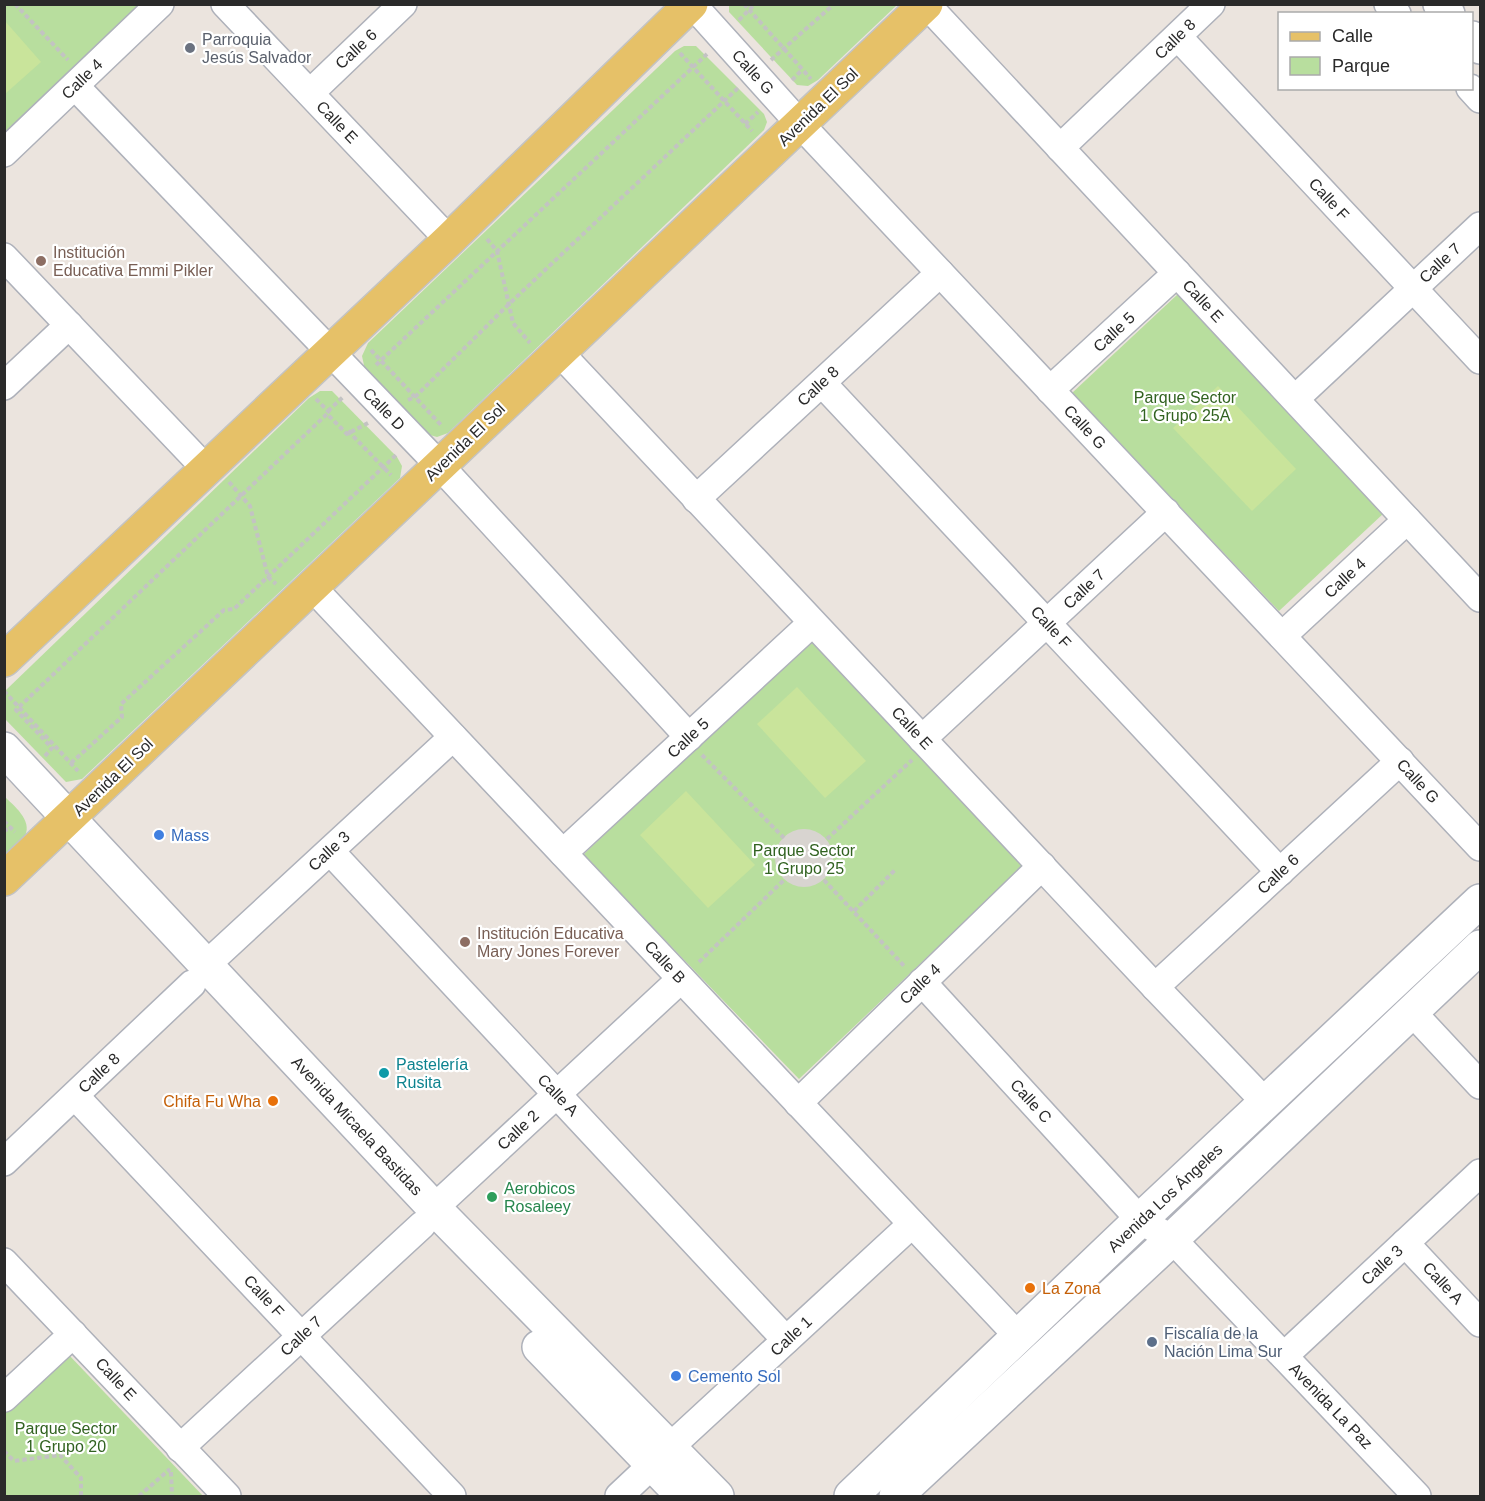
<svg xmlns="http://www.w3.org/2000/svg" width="1485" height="1501" viewBox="0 0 1485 1501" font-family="Helvetica,sans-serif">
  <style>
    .green { fill: #b8de9e }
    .pitch { fill: #c9e49b }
    .plaza { fill: #d8d4d0 }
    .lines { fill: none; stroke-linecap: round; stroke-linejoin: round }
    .minor-casing { stroke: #aeb1ba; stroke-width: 30 }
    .tertiary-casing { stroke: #aeb1ba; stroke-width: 36 }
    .secondary-casing { stroke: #aeb1ba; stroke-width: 36 }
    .primary-casing { stroke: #c3c3c3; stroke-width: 36 }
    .path { stroke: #c3c3c3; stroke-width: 4; stroke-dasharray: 4.5 3; stroke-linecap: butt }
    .minor { stroke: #fff; stroke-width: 27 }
    .tertiary { stroke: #fff; stroke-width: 33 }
    .secondary { stroke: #fff; stroke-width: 33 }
    .primary { stroke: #e6c168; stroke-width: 33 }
    .worship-dot { fill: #6b7280; stroke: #fff; stroke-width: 2 }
    .education-dot { fill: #8d6e63; stroke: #fff; stroke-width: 2 }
    .shop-dot { fill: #3f7fe0; stroke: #fff; stroke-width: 2 }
    .culture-dot { fill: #0f9aa8; stroke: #fff; stroke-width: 2 }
    .food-dot { fill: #e8710a; stroke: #fff; stroke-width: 2 }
    .leisure-dot { fill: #2e9e5b; stroke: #fff; stroke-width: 2 }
    .service-dot { fill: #5c6f8a; stroke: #fff; stroke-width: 2 }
    .labels { text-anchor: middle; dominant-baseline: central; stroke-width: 4.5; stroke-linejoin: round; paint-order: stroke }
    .worship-label { font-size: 16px; fill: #5b616d; stroke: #fff; text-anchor: start }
    .street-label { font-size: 16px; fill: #2a2a2a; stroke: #fff }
    .education-label { font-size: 16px; fill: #785e54; stroke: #fff; text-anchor: start }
    .park-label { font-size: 16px; fill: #316220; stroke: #fff }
    .shop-label { font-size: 16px; fill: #366cbe; stroke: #fff; text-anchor: start }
    .culture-label { font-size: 16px; fill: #0d838f; stroke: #fff; text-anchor: start }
    .food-label { font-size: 16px; fill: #c56008; stroke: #fff; text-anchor: end }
    .leisure-label { font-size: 16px; fill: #27864d; stroke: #fff; text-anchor: start }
    .service-label { font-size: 16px; fill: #4e5e75; stroke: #fff; text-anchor: start }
  </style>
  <rect width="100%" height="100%" fill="#ebe4de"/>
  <g class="green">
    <path d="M5 5H142L5 135Z"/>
    <path d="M729 5V4L897 5 818 80 808 86 797 85 729 12Z"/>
    <path d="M684 46H696L764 114 767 122 764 130 448 433 437 437 430 435 365 370 362 356 368 343 675 51Z"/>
    <path d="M1178 294 1384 513 1279 611 1072 393Z"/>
    <path d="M320 391H332L397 457 402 466 400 478 82 779 66 782 5 719V691L309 398Z"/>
    <path d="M811 637 1024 865 799 1079 583 855Z"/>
    <path d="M4 796C13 805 33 820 25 836 22 841 10 851 5 856Z"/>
    <path d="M68 1354 203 1496H5V1413Z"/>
  </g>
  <g class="pitch">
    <path d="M5 21 41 62 5 94H4Z"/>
    <path d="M1218 386 1296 469 1252 511 1173 428Z"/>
    <path d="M797 687 866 761 825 798 757 724Z"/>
    <path d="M686 791 755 865 708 908 640 835Z"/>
  </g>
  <circle class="plaza" cx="804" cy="858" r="29"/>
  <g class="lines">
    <defs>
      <g id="minor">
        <path d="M225 4 449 240"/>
        <path d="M692 4 800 124 1480 847"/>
        <path d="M926 4 1480 598"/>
        <path d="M1388 4 1397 14"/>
        <path d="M1178 37 1480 360"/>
        <path d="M75 86 440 466 689 737"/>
        <path d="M1470 88 1480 99"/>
        <path d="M310 93 403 4"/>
        <path d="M1060 148 1211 4"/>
        <path d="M4 153 160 4"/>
        <path d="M4 257 206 469"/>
        <path d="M559 352 1155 987 1266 1103"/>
        <path d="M822 383 1280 872"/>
        <path d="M4 386 69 325"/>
        <path d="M1050 390 1177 273"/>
        <path d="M1295 399 1480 226"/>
        <path d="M696 499 940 273"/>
        <path d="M312 587 1018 1336"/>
        <path d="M1282 636 1407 520"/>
        <path d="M922 739 1166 512"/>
        <path d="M330 851 786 1340"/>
        <path d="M563 853 812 623"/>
        <path d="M206 965 453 737"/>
        <path d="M922 982 1140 1220 1172 1239 1417 1496"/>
        <path d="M1155 987 1400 761"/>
        <path d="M1412 1012 1480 1085"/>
        <path d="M75 1096 452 1496"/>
        <path d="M798 1103 1042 866"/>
        <path d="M4 1162 192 984"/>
        <path d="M434 1208 681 979"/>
        <path d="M1405 1243 1480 1323"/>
        <path d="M4 1262 227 1496"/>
        <path d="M1284 1356 1480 1173"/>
        <path d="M4 1398 73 1334"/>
        <path d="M180 1448 422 1225"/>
        <path d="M669 1448 912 1224"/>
        <path d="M619 1496 652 1465"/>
      </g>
      <g id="tertiary">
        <path d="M4 749 206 965 434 1208 717 1496"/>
        <path d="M539 1347 683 1496"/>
        <path d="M851 1496 1140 1220 1480 901"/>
        <path d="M896 1496 1172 1239 1480 947"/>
      </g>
      <g id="secondary">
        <path d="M1440 4 1448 14"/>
        <path d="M1472 38 1480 47"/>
      </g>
      <g id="primary">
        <path d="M4 660 449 240 691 4"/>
        <path d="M4 879 926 4"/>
      </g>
    </defs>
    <use href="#minor" class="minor-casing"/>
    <use href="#tertiary" class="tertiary-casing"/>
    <use href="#secondary" class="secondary-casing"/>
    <use href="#primary" class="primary-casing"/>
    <g class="path">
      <path d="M15 4 68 60"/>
      <path d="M744 4 811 79"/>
      <path d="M739 20 755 4"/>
      <path d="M680 53 752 131"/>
      <path d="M771 60 834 4"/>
      <path d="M792 80 802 70"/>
      <path d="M745 124 758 112"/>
      <path d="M487 239 497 251 513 323 530 343"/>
      <path d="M371 350 442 426"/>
      <path d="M376 365 707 54"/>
      <path d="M316 399 330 413"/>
      <path d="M408 400 415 397 509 304 738 88"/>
      <path d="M328 411 343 397"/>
      <path d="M348 431 391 475"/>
      <path d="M229 482 250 506 268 577 276 584"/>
      <path d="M4 691 78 771"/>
      <path d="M702 755 784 838"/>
      <path d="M45 756 52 748 16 710 19 707 327 414 347 434 368 423"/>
      <path d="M71 763 122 717 121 704 224 610 234 609 396 455"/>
      <path d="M4 821 15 832"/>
      <path d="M4 828 6 830 4 831"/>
      <path d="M827 839 912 760"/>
      <path d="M824 880 905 967"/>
      <path d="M854 911 896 869"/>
      <path d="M699 962 784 880"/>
      <path d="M4 1451 14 1461 60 1455 81 1478V1496"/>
      <path d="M171 1472 172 1496"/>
      <path d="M139 1496 170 1469"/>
    </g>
    <use href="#minor" class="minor"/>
    <use href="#tertiary" class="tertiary"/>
    <use href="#secondary" class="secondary"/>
    <use href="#primary" class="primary"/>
  </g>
  <circle class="worship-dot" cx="190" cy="48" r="6"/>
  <g class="education-dot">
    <circle cx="41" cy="261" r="6"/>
    <circle cx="465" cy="942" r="6"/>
  </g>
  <g class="shop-dot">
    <circle cx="159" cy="835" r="6"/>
    <circle cx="676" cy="1376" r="6"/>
  </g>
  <circle class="culture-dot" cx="384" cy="1073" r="6"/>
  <g class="food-dot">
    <circle cx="273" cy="1101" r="6"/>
    <circle cx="1030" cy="1288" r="6"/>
  </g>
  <circle class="leisure-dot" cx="492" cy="1197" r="6"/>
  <circle class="service-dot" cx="1152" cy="1342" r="6"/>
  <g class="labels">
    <g class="worship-label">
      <text x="202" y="39">Parroquia<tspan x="202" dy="18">Jesús Salvador</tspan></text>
    </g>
    <g class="street-label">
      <text transform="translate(1175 39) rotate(-44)">Calle 8</text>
      <text transform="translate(356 49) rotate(-43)">Calle 6</text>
      <text transform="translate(753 72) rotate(48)">Calle G</text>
      <text transform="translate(82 79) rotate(-44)">Calle 4</text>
      <text transform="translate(818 107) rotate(-44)">Avenida El Sol</text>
      <text transform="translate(337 122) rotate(46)">Calle E</text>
      <text transform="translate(1329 199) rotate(47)">Calle F</text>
      <text transform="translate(1440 263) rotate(-43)">Calle 7</text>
      <text transform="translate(1203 301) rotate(47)">Calle E</text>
      <text transform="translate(1114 332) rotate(-43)">Calle 5</text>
      <text transform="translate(818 386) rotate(-43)">Calle 8</text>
      <text transform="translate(384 409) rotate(46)">Calle D</text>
      <text transform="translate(1085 427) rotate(47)">Calle G</text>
      <text transform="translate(465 442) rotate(-44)">Avenida El Sol</text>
      <text transform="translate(1345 578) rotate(-43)">Calle 4</text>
      <text transform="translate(1084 589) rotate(-43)">Calle 7</text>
      <text transform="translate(1051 627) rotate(47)">Calle F</text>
      <text transform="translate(912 728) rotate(47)">Calle E</text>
      <text transform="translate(688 738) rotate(-43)">Calle 5</text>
      <text transform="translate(113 777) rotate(-44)">Avenida El Sol</text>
      <text transform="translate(1418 781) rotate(47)">Calle G</text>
      <text transform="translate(329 851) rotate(-43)">Calle 3</text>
      <text transform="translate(1278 874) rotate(-43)">Calle 6</text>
      <text transform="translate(665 962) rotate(47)">Calle B</text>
      <text transform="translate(920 984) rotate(-44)">Calle 4</text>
      <text transform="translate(99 1073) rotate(-43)">Calle 8</text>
      <text transform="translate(558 1095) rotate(46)">Calle A</text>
      <text transform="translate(1031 1101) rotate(48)">Calle C</text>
      <text transform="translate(357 1126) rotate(47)">Avenida Micaela Bastidas</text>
      <text transform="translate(518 1130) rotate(-43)">Calle 2</text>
      <text transform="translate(1165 1198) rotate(-43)">Avenida Los Ángeles</text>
      <text transform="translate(1382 1265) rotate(-43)">Calle 3</text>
      <text transform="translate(1443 1283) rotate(47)">Calle A</text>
      <text transform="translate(264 1296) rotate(47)">Calle F</text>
      <text transform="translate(301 1336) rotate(-43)">Calle 7</text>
      <text transform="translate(791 1336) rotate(-43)">Calle 1</text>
      <text transform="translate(116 1379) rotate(47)">Calle E</text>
      <text transform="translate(1331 1406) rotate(46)">Avenida La Paz</text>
    </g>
    <g class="education-label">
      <text x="53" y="252">Institución<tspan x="53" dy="18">Educativa Emmi Pikler</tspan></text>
      <text x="477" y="933">Institución Educativa<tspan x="477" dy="18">Mary Jones Forever</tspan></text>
    </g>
    <g class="park-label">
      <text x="1185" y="397">Parque Sector<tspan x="1185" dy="18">1 Grupo 25A</tspan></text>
      <text x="804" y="850">Parque Sector<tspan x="804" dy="18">1 Grupo 25</tspan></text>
      <text x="66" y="1428">Parque Sector<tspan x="66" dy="18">1 Grupo 20</tspan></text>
    </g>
    <g class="shop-label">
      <text x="171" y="835">Mass</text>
      <text x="688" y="1376">Cemento Sol</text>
    </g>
    <g class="culture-label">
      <text x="396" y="1064">Pastelería<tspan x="396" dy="18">Rusita</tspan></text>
    </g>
    <g class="food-label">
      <text x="261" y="1101">Chifa Fu Wha</text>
      <text x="1042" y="1288" text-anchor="start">La Zona</text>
    </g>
    <g class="leisure-label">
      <text x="504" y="1188">Aerobicos<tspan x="504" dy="18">Rosaleey</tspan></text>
    </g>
    <g class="service-label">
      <text x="1164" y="1333">Fiscalía de la<tspan x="1164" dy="18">Nación Lima Sur</tspan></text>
    </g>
  </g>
  <rect width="1485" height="1501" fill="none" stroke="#2a2a2a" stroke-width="12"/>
  <rect x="1278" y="12" width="195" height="78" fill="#ffffff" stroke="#aaaaaa" stroke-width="1.5"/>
  <rect x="1290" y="32" width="30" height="9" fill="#e6c168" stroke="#aaaaaa" stroke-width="1.5"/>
  <text x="1332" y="42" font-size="18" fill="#2a2a2a">Calle</text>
  <rect x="1290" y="57" width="30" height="18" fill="#b8de9e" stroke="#aaaaaa" stroke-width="1.5"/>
  <text x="1332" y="72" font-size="18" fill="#2a2a2a">Parque</text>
</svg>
